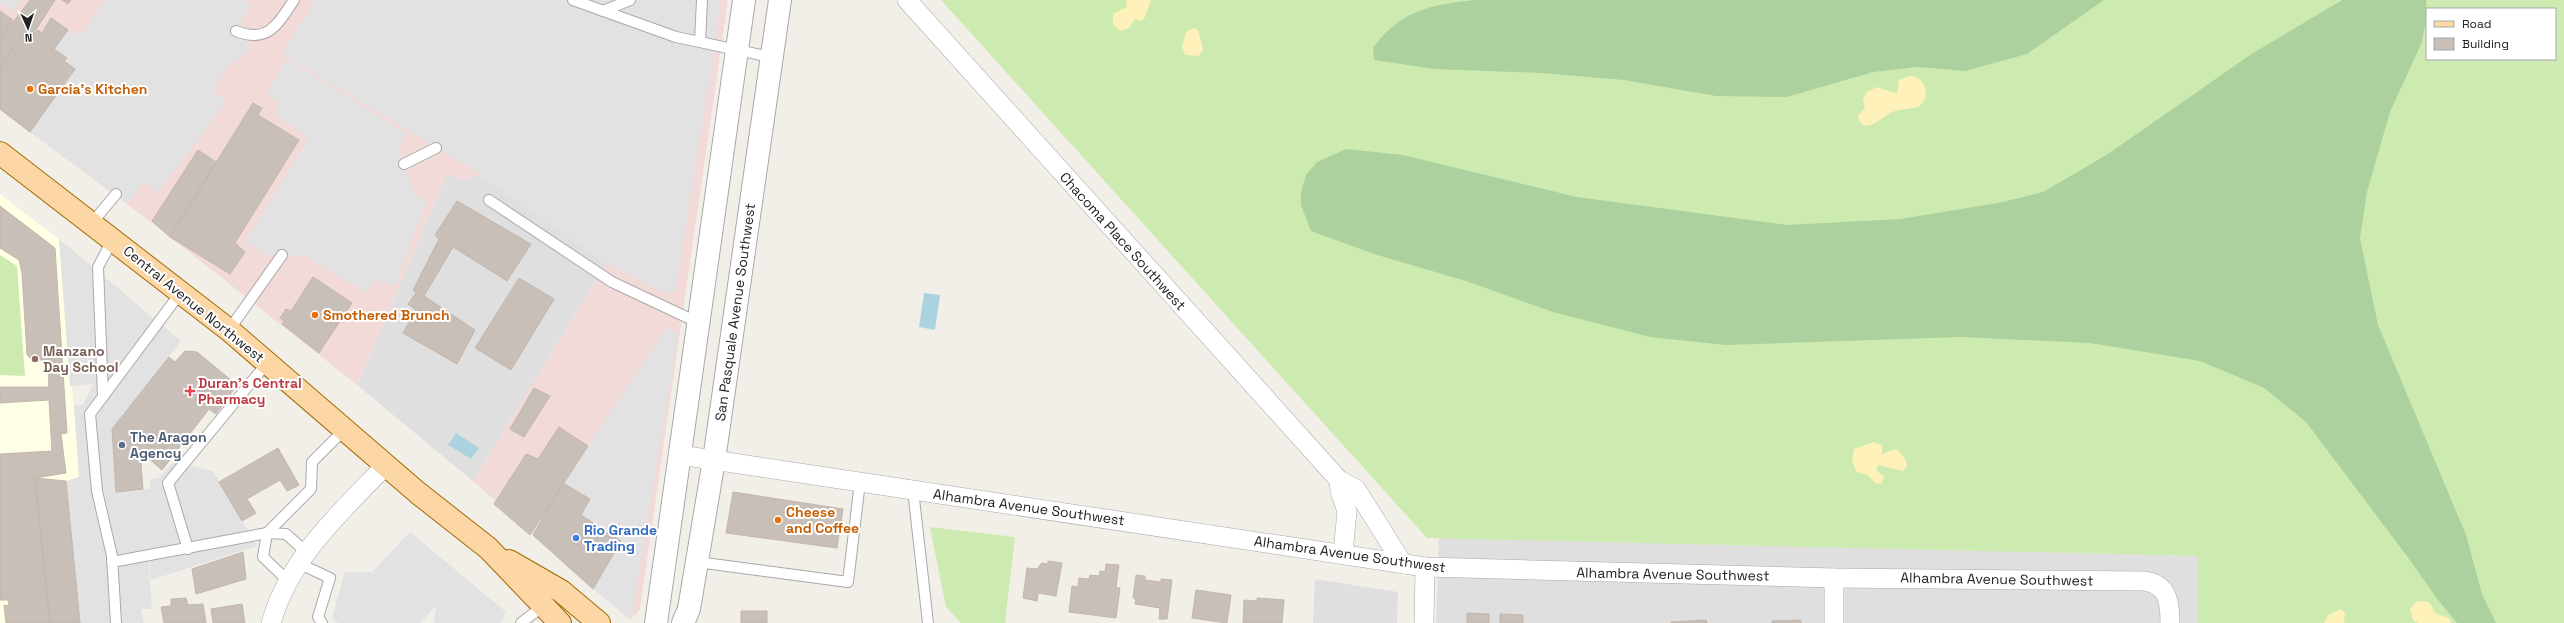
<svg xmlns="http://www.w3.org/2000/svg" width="2564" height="623" viewBox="0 0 2564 623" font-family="'Space Grotesk',sans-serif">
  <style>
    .residential { fill: #e0dfdf }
    .commercial { fill: #f2dad9 }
    .education { fill: #ffffe5 }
    .grass { fill: #cdebb0; fill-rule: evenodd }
    .forest { fill: #add19e }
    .sand { fill: #fff1ba }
    .parking { fill: #e2e2e2 }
    .water { fill: #aad3df }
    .building { fill: #c7bfb8; stroke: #c4b6ab }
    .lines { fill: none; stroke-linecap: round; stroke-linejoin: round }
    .service-casing { stroke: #a9a9a9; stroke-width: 12 }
    .minor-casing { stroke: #a9a9a9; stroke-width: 20 }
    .tertiary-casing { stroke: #a9a9a9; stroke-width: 24 }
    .primary-casing { stroke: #a06b00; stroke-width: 24 }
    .service { stroke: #fff; stroke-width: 10 }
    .minor { stroke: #fff; stroke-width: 19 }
    .tertiary { stroke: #fff; stroke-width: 22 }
    .primary { stroke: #fcd6a4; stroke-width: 22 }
    .food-dot { fill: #e8710a; stroke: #fff; stroke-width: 1.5 }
    .education-dot { fill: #8d6e63; stroke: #fff; stroke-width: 1.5 }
    .health-dot { fill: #e0444e; stroke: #fff; stroke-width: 1.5 }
    .service-dot { fill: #5c6f8a; stroke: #fff; stroke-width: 1.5 }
    .shop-dot { fill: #3f7fe0; stroke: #fff; stroke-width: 1.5 }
    .labels { text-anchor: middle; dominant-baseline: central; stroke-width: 4; stroke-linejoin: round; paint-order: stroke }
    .food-label { font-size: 14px; font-weight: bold; fill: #c56008; stroke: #fff; text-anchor: start }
    .street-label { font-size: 14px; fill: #222; stroke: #fff }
    .education-label { font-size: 14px; font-weight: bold; fill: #785e54; stroke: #fff; text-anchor: start }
    .health-label { font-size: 14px; font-weight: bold; fill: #be3a42; stroke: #fff; text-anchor: start }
    .service-label { font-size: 14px; font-weight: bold; fill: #4e5e75; stroke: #fff; text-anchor: start }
    .shop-label { font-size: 14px; font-weight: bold; fill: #366cbe; stroke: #fff; text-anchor: start }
  </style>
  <rect width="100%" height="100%" fill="#f2efe9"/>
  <g class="residential">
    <path d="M447 174 461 180 480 175 607 263 473 481 357 385Z"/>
    <path d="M1439 538 2198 556V623H1436Z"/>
    <path d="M1315 579 1398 592 1397 623H1313Z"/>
  </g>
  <path class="commercial" d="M0 0H728L640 608 636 615 629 616 624 613 473 481 607 263 480 175 461 180 447 174 357 385 151 222 0 110Z"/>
  <path class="education" d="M0 194 59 239 80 479 66 481 35 478 49 623H0Z"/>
  <g class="grass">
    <path d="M941 0H2564V623H2198V556L1427 538ZM2427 9H2555V59H2427Z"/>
    <path d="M0 255 17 266 25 376 0 375Z"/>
    <path d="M930 527 1015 537 1005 623H961L946 607Z"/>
  </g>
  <g class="forest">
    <path d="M1474 0H2104L2027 54 1965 71 1918 67 1873 72 1787 97 1716 96 1624 80 1541 73 1434 69 1374 60 1373 48C1400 10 1431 5 1474 0Z"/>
    <path d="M2342 0H2426L2427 15 2422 42 2390 112 2367 192 2360 238 2378 325 2466 535 2482 594 2496 623H2457L2438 600 2407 556 2306 422 2264 388 2200 361 2090 343 1960 337 1726 345 1650 337 1553 312 1466 281 1374 254 1311 231 1301 205V193L1306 175 1317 162 1346 149 1403 155 1577 197 1787 225 1900 219 1998 203 2043 192 2108 154 2250 55Z"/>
  </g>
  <g class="sand">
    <path d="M1126 0H1151L1144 19 1140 21 1135 19 1129 28 1120 31 1113 25V14L1127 7Z"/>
    <path d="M1194 28 1198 30 1203 49 1199 56 1185 55 1182 47 1186 32Z"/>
    <path d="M1909 76C1926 77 1931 94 1920 106 1912 109 1904 109 1895 111 1885 114 1863 139 1858 116L1865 108 1863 99 1867 92 1877 87 1897 94 1899 80Z"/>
    <path d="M1874 442 1882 445V454L1896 449 1906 460 1907 467 1903 471 1878 465 1876 471 1884 476 1881 484 1875 483 1868 475 1857 472 1852 462 1854 449Z"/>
    <path d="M2424 601 2430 603 2435 613 2449 618 2451 623H2418L2413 620 2410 609 2416 602Z"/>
    <path d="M2341 609 2345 613 2344 623H2324L2328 615Z"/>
  </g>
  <g class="parking">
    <path d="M0 0H21L12 12 0 4Z"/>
    <path d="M106 0H244L251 5 241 20 250 48 228 67 212 91 226 102 158 192 144 182 127 203 30 132 75 69 64 61 67 58 54 49 68 30 80 35Z"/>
    <path d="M316 0H720L715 45 675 291 666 294 607 263 480 174 282 54Z"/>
    <path d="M287 59 407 134 399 148 414 194 427 200 395 286 374 280 366 293 306 256 266 255 246 241 309 138 274 115 280 102 266 95Z"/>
    <path d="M59 239 181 341 112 429 116 491 150 489V479L158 478 174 462 213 471 257 546 151 580 146 522 152 609H141L144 623H80L66 481 79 477 74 405H83L93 384 70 386Z"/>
    <path d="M667 328 678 334 631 620 593 589 620 541 581 515 590 499 563 483Z"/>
    <path d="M410 532 506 612 501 623H434L436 606 420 623H338L332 618 345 572H372Z"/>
  </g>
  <g class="water">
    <path d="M924 293 940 295 935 330 919 327Z"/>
    <path d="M456 433 479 448 471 459 448 445Z"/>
  </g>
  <g class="building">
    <path d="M30 0H55L30 39 22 35 0 68V39Z"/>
    <path d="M62 0H71L68 4Z"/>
    <path d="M0 11 13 20 0 38Z"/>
    <path d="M51 18 68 30 54 49 67 58 64 61 75 69 30 132 0 109V68L22 35 30 39 38 30 42 33Z"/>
    <path d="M253 103 262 108 258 115 299 140 235 243 245 252 230 274 170 237Z"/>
    <path d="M198 150 216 162 170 237 152 221Z"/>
    <path d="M457 201 531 244 507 281 453 247 424 296 475 330 457 364 403 333 416 310 408 304 416 293 413 290 439 239 435 235Z"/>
    <path d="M0 206 55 248 67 433 61 434 66 473 35 478 50 623H6L4 605 9 606 8 600H0V454L52 451 49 400 0 403V387H49L48 360H32L27 355 22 273 19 260 0 248Z"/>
    <path d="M313 277 352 303 319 353 282 324 284 321 280 318 286 309 291 311Z"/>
    <path d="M519 278 554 299 511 370 475 348Z"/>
    <path d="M185 351 197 352 237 385 216 414 209 409 162 470 140 451 143 489 116 492 112 429 169 357 175 362Z"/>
    <path d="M534 388 550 396 524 437 510 429Z"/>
    <path d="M559 427 588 446 530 535 494 504 526 454 538 459Z"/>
    <path d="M278 448 299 485 287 491 280 480 247 499 256 513 242 521 219 482Z"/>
    <path d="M35 478 66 481 80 623H50Z"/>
    <path d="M563 483 590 499 581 515 621 541 593 589 533 535Z"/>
    <path d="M733 492 843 509 837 548 726 533Z"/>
    <path d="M243 552 246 579 196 594 192 569Z"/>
    <path d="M1048 561 1062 563 1056 596 1038 593 1037 601 1023 598 1027 568 1038 569 1039 566 1042 563 1048 564Z"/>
    <path d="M1106 564 1119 565 1116 587 1120 588 1116 618 1069 612 1072 586 1078 587 1079 578 1089 579 1090 575 1099 576 1100 571 1105 572Z"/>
    <path d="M1136 575 1145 576V580L1161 582V579L1172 580 1167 619H1159L1160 608 1135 604 1136 600 1133 598Z"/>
    <path d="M1196 590 1231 595 1227 623 1192 618Z"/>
    <path d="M186 598 188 605 203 604 206 623H164L161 607 171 606V599Z"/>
    <path d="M1257 598 1284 600 1282 623H1243L1244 600 1257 601Z"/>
    <path d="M242 604 245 623H213L211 609Z"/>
    <rect x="741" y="611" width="26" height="12"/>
    <path d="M1467 613 1489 614V623H1467Z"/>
    <path d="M1500 614 1523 615V623H1500Z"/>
    <path d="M1706 620 1707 623H1671V622Z"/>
    <path d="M1801 620V623H1772V621Z"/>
  </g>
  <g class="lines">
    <defs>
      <g id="service">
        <path d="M573 0 676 37 771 57"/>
        <path d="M603 11 630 0"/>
        <path d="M236 31C268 44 278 24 294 0"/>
        <path d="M700 42 702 0"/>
        <path d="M404 164 436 148"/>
        <path d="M489 200 612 282 699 323"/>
        <path d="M92 223 116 194"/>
        <path d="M229 330 282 255"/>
        <path d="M103 396 98 267 113 239"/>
        <path d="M913 490 928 623"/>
        <path d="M188 549 168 483 267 363"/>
        <path d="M112 562 267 533 286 534 305 551"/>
        <path d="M697 562 848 582 860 482"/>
        <path d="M298 563 330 578 318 617 322 623"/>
        <path d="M287 580 263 557 267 533 311 489 312 462 345 429"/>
        <path d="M116 623 112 556 97 491 90 414 181 292"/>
        <path d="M521 623 543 606"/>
      </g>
      <g id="minor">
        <path d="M907 0 1339 480 1356 489 1403 564"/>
        <path d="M680 455 1425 567 1834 578 2144 581C2168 584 2170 602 2170 623"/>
        <path d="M1339 480 1340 491 1347 511 1343 553"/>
        <path d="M271 623C290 557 340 513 386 465"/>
        <path d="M1424 623 1425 567"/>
        <path d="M1834 623V578"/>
      </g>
      <g id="tertiary">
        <path d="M656 623 744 0"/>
        <path d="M683 623 689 609 714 460 780 0"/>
      </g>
      <g id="primary">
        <path d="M0 153 229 330 418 493 488 548 560 623"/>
        <path d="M509 561 561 591 599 623"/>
      </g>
    </defs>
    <use href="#service" class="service-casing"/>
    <use href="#minor" class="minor-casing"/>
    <use href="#tertiary" class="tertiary-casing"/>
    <use href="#primary" class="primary-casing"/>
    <use href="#service" class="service"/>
    <use href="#minor" class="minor"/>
    <use href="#tertiary" class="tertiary"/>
    <use href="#primary" class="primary"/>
  </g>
  <g class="food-dot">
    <circle cx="30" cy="89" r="4"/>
    <circle cx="315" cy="315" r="4"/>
    <circle cx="778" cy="520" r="4"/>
  </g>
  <circle class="education-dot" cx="35" cy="359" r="4"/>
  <path class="health-dot" d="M188 385h4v4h4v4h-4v4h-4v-4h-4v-4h4z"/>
  <circle class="service-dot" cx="122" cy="445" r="4"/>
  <circle class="shop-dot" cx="576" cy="538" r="4"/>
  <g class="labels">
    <g class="food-label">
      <text x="38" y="89">Garcia's Kitchen</text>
      <text x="323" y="315">Smothered Brunch</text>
      <text x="786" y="512">Cheese<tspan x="786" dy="16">and Coffee</tspan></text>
    </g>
    <g class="street-label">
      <text transform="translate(1123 241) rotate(48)">Chacoma Place Southwest</text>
      <text transform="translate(194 304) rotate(39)">Central Avenue Northwest</text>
      <text transform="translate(735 312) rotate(-82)">San Pasquale Avenue Southwest</text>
      <text transform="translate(1029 507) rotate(8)">Alhambra Avenue Southwest</text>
      <text transform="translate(1350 554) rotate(8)">Alhambra Avenue Southwest</text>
      <text transform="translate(1673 574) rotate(1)">Alhambra Avenue Southwest</text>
      <text transform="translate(1997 579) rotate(1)">Alhambra Avenue Southwest</text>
    </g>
    <g class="education-label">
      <text x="43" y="351">Manzano<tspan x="43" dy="16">Day School</tspan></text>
    </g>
    <g class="health-label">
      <text x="198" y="383">Duran's Central<tspan x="198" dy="16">Pharmacy</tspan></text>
    </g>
    <g class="service-label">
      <text x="130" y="437">The Aragon<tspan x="130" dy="16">Agency</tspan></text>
    </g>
    <g class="shop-label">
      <text x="584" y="530">Rio Grande<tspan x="584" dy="16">Trading</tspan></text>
    </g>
  </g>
  <rect x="2426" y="8" width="130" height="52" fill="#ffffff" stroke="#a7a7a7"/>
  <rect x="2434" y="21" width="20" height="6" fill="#fcd6a4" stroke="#a7a7a7"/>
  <text x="2462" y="28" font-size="12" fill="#222222">Road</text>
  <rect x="2434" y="38" width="20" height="12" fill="#c7bfb8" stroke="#a7a7a7"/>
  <text x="2462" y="48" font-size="12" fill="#222222">Building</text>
  <g transform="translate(28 28) rotate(177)" stroke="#ffffff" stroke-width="3" paint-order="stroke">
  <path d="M0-3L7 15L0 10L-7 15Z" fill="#222222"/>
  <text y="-6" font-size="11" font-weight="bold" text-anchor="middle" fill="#222222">N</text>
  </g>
</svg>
